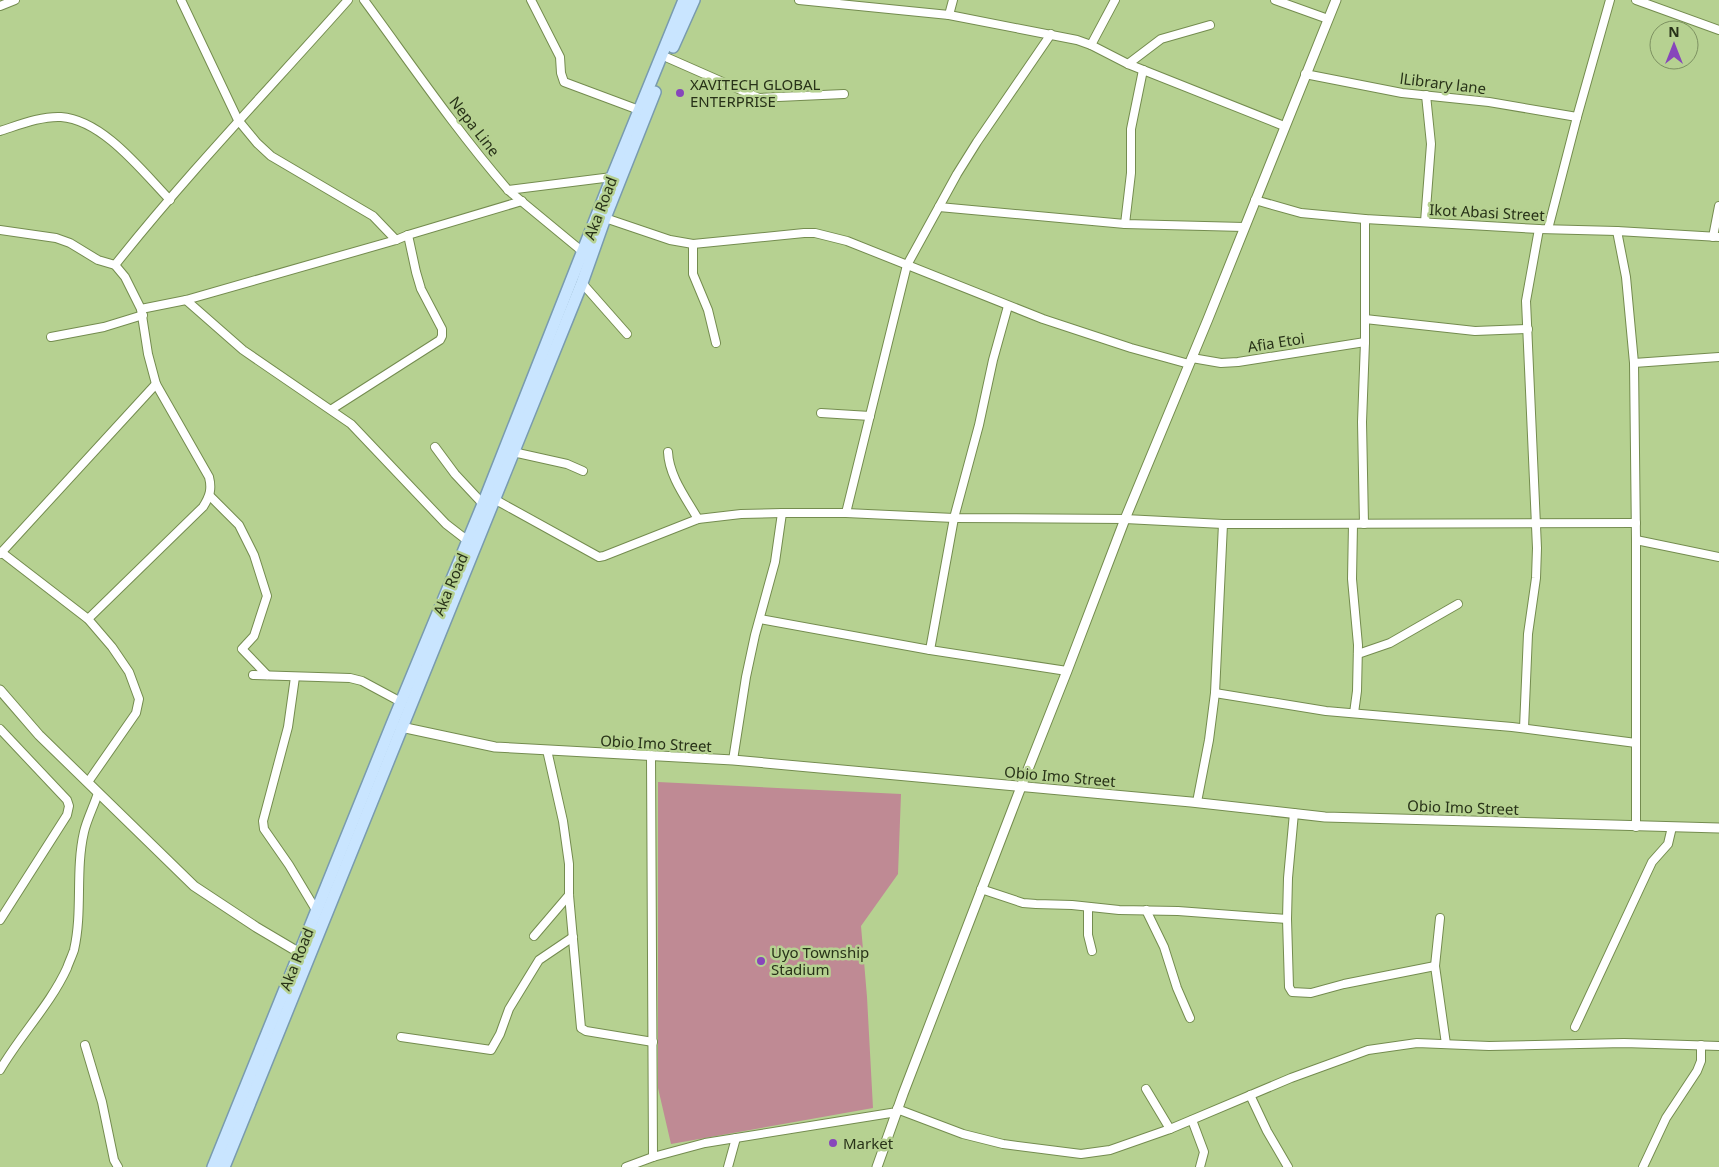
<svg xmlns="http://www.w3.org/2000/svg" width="1719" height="1167" viewBox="0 0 1719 1167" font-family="'Noto Sans',sans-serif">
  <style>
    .pitch { fill: #bf8a94 }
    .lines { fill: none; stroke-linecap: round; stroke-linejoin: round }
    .minor-casing { stroke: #748c4f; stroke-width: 10 }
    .tertiary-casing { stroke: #748c4f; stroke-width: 11 }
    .primary-casing { stroke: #799bae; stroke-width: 14 }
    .minor { stroke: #fff; stroke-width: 8 }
    .tertiary { stroke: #fff; stroke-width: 9 }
    .primary { stroke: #c9e5ff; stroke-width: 11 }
    .poi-dot { fill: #8746bb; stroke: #b6d191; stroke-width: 2 }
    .labels { text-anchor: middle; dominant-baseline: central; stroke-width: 5; stroke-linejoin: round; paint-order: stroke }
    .street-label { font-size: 15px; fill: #283218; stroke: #b6d191 }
    .poi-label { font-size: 15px; fill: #283218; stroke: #b6d191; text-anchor: start }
  </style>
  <rect width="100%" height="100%" fill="#b6d191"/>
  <path class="pitch" d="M658 782 901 794 898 874 861 926 867 997 873 1108 671 1144 658 1088Z"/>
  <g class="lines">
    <defs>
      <g id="minor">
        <path d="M181 0 238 120 257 143 271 156 373 216 396 240"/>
        <path d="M364 0C411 64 456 130 508 190L583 252"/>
        <path d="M531 0 560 57 561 73 564 82 639 110"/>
        <path d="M799 0 949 15 1077 40 1091 45 1128 64 1284 126"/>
        <path d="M1275 0 1328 19"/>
        <path d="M1636 0 1719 30"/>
        <path d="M0 6 15 0"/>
        <path d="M949 15 953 0"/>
        <path d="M1091 45 1115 0"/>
        <path d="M668 58 759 98 844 94"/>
        <path d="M1128 64 1161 39 1210 25"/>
        <path d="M1305 74 1402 93 1489 102 1577 117"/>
        <path d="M0 131C19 125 41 116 61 117 103 120 142 171 170 200"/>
        <path d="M508 190 612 177"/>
        <path d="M1255 200 1301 213 1365 219 1539 229 1617 231 1719 237"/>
        <path d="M939 207 1125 224 1244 227"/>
        <path d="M605 218 670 240 693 244 804 233H815L847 241 1043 319 1131 348 1189 364"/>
        <path d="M1425 222 1431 144 1426 95"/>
        <path d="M1125 224 1131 173V129L1143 70"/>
        <path d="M1548 229 1577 117 1610 0"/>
        <path d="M0 230 56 238 70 243 98 260 115 265 125 277 141 309 186 300 396 240 408 235 522 201"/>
        <path d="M1617 231 1626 277 1634 363 1636 540V827"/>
        <path d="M1713 237 1719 206"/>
        <path d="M693 244V274L708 310 716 343"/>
        <path d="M115 265C188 173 270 88 348 0"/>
        <path d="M582 283 627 334"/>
        <path d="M186 300 243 350 351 424 446 524 468 541"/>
        <path d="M1365 319 1475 331 1528 329"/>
        <path d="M51 337 104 327 143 315"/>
        <path d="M1192 358 1221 363 1238 362 1365 342"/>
        <path d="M1634 363 1719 357"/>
        <path d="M332 409 440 340 442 336V329L421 289 416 272 408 235"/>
        <path d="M821 413 870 416"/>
        <path d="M435 447 455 474 483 504"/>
        <path d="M513 452 567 464 583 471"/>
        <path d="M668 452C669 476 686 498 698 519"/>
        <path d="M210 496 239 525 254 555 267 596 254 636 242 649 267 675"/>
        <path d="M494 499 599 557 604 556 698 519 741 514 782 513H846L954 518 1125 519 1223 524 1636 523"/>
        <path d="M846 513 907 265 957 174 977 142 1051 34"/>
        <path d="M1353 524 1352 579 1358 645 1357 691 1354 713"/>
        <path d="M1364 524 1362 422 1365 342V219"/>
        <path d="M1636 540 1719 557"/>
        <path d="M1 552 88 619 112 647 129 672 139 699 136 713 88 782"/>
        <path d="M0 554 156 384"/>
        <path d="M88 619 203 507C210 496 212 489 209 477L156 384 148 354 141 309"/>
        <path d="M760 619 930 650 1067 671"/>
        <path d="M930 650 954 518 979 425 993 360 1008 306"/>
        <path d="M1358 654 1390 643 1458 604"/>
        <path d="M253 675 350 678 362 681 401 702"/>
        <path d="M295 677 288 727 263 821 264 829 289 865 316 910"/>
        <path d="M1215 693 1326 711 1512 727 1636 743"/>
        <path d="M1524 728 1528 634 1536 578 1537 548 1526 301 1539 229"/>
        <path d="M0 729 67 800 69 806 67 815 0 920"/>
        <path d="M547 750 563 821 569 864V895L581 1028 586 1031 653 1042"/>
        <path d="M651 756 653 1157"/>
        <path d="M733 760 746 677 755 635 775 562 782 513"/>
        <path d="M1197 802 1209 740 1215 693 1223 524"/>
        <path d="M1294 813 1288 878 1287 919 1289 987 1292 992 1311 993 1344 984 1435 966"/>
        <path d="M981 889 1023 903 1036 904 1072 905 1119 910 1178 911 1287 919"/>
        <path d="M1088 907V935L1092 951"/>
        <path d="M1146 910 1164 947 1177 988 1190 1018"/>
        <path d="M1440 918 1435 966 1446 1044"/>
        <path d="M534 936 569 895"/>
        <path d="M1575 1027 1652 862 1668 844 1672 827"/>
        <path d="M401 1037 491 1050 500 1034 509 1009 539 960 573 937"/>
        <path d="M85 1045 102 1102 114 1160 118 1167"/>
        <path d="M0 1070C21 1034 50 1005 67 968 69 962 72 956 74 950 83 911 75 871 84 832 87 819 94 806 98 793"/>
        <path d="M1146 1089 1170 1129"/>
        <path d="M1250 1095 1267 1131 1288 1167"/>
        <path d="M1192 1120 1204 1152 1200 1167"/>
        <path d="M626 1167 653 1157 705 1143 897 1112V1109L963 1134 1003 1144 1081 1154 1110 1150 1170 1129 1291 1078 1368 1050 1417 1043 1489 1046 1624 1043 1719 1046"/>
        <path d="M728 1167 736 1138"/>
        <path d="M1643 1167 1666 1118 1697 1071 1701 1061V1045"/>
      </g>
      <g id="tertiary">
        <path d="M0 690 39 735 194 886 256 927 305 956"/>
        <path d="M401 727 495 747 733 760 1191 802 1325 817 1719 828"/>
        <path d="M877 1167 903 1094 1021 787 1067 671 1125 519 1208 319 1336 0"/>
      </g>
      <g id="primary">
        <path d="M673 47 694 0"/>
        <path d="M213 1167 392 724 483 504 612 177 684 0"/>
        <path d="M224 1167 582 283 605 218 655 92"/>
      </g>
    </defs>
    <use href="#minor" class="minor-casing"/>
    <use href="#tertiary" class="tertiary-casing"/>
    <use href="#primary" class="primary-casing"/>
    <use href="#minor" class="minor"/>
    <use href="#tertiary" class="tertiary"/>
    <use href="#primary" class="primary"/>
  </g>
  <g class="poi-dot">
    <circle cx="680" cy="93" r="5"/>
    <circle cx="761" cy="961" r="5"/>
    <circle cx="833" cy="1143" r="5"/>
  </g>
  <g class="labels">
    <g class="street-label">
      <text transform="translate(1443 83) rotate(7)">lLibrary lane</text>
      <text transform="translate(475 126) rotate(52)">Nepa Line</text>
      <text transform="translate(600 208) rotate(-69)">Aka Road</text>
      <text transform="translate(1487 212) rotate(3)">Ikot Abasi Street</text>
      <text transform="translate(1276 342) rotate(-9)">Afia Etoi</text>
      <text transform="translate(450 584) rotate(-67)">Aka Road</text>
      <text transform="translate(656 743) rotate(3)">Obio Imo Street</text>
      <text transform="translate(1060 776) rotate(5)">Obio Imo Street</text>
      <text transform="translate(1463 807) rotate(2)">Obio Imo Street</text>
      <text transform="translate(296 959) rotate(-68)">Aka Road</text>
    </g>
    <g class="poi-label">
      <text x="690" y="84">XAVITECH GLOBAL<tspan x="690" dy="17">ENTERPRISE</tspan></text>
      <text x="771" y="952">Uyo Township<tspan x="771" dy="17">Stadium</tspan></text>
      <text x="843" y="1143">Market</text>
    </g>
  </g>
  <g transform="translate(1674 45)"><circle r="24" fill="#b6d191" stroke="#7d9161"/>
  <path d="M0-4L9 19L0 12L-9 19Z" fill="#8746bb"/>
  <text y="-8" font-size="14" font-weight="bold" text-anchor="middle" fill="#283218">N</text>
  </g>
</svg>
